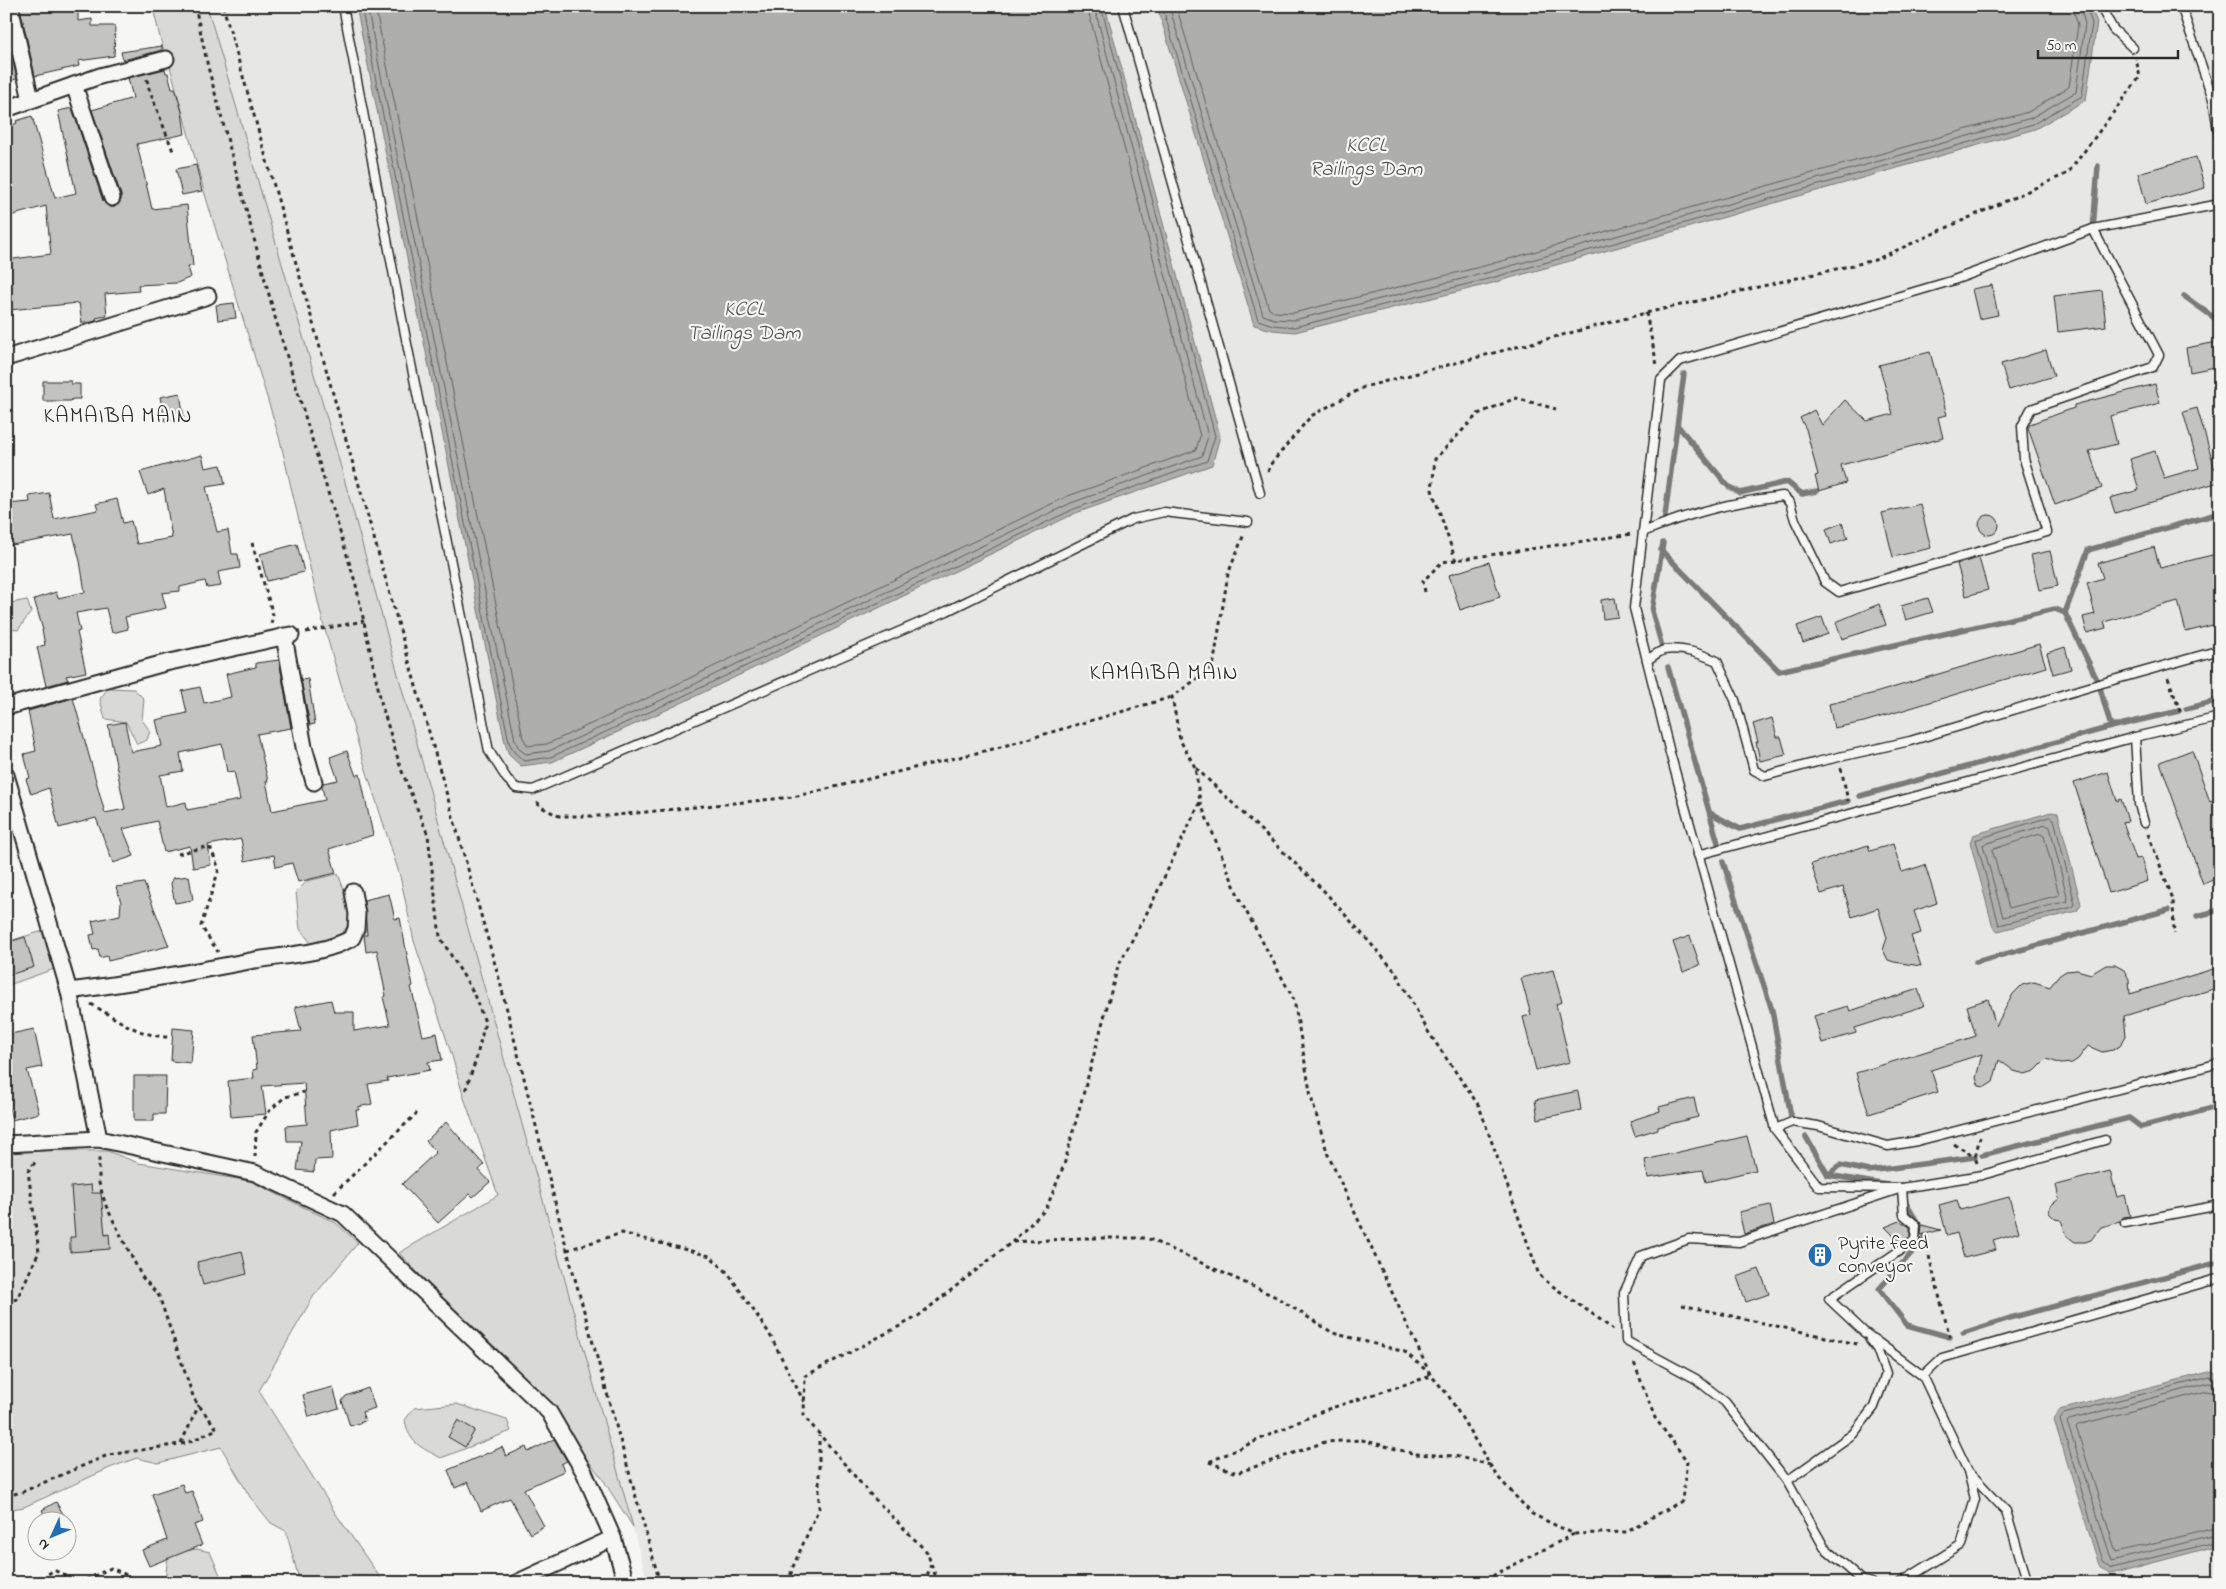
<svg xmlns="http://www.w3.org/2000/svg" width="2226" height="1589" viewBox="0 0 2226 1589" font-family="'Indie Flower',sans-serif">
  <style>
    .built { fill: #e7e7e3 }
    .green { fill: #d9d9d5; stroke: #828280 }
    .water { fill: #aeaeab; stroke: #7a7a78 }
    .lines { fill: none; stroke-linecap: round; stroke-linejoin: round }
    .shore { stroke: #5f5f5e; stroke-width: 1 }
    .stream { stroke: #7a7a78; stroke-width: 5.5 }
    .building { fill: #c3c3c0; stroke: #2b2b2b; fill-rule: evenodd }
    .lane-casing { stroke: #2b2b2b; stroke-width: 11 }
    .street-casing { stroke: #2b2b2b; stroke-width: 19 }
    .path { stroke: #2b2b2b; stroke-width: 3; stroke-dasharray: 4 4; stroke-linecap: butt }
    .lane { stroke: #f6f6f2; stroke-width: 8 }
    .street { stroke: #f6f6f2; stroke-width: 15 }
    .labels { text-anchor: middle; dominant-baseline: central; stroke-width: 4.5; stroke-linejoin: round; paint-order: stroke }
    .poi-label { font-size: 20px; fill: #2b2b2b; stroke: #f6f6f2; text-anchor: start }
    .water-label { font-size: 21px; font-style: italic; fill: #525251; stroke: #f6f6f2 }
    .quarter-label { font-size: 22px; letter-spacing: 1px; fill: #2b2b2b; stroke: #f6f6f2 }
  </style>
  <rect width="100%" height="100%" fill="#f6f6f2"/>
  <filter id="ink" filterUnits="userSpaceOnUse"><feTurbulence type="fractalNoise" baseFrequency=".02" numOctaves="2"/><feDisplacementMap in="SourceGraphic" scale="10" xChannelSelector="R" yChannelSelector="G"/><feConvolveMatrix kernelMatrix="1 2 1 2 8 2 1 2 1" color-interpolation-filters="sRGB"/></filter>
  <g filter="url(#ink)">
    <path class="built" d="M207 6H2220V1583H648L337 453Z"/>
    <g class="green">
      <path d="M152 6H207L337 453 633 1527 602 1478 545 1406 399 1253 498 1195 463 1095 452 1056 414 941 400 876 358 744 323 623 280 440 204 191 168 59C159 43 158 23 152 6Z"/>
      <path d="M27 600 31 612 18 630 6 628V604Z"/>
      <path d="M108 688 134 689 144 699 142 720 150 731 147 740 137 744 126 722 105 719 100 699Z"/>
      <path d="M338 874 351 907 349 924 338 938 313 946 300 929 296 892 307 881Z"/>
      <path d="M43 931 54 969 6 986V942Z"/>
      <path d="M6 1150 107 1151 139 1163 250 1181 336 1223 358 1243 313 1297 259 1391 336 1514 384 1583H300L286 1531 271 1523 250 1497 221 1447 158 1463 137 1458 112 1467 24 1507 6 1510Z"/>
      <path d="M457 1404 507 1420 511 1431 441 1458C421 1447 409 1444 405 1420L414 1408Z"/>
      <path d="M197 1549 210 1552 220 1575 219 1583H165L168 1554Z"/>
    </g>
    <g class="water">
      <path d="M356 6H1105L1220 436 1212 465 1076 513 675 706 552 762 521 766 509 755 505 743Z"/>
      <path d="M1157 6H2090L2097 22 2086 100 2035 129 1489 284 1295 332 1272 330 1254 325Z"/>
      <path d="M2051 812 2058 813 2081 904 2077 911 1998 931 1993 927 1970 842 1973 835Z"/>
      <path d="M2213 1371 2220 1377V1545L2111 1574 2099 1565 2054 1420 2059 1410Z"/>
    </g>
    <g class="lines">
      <g class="shore">
        <path d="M361 6 509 742 514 752 524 761 551 757 673 701 1074 509 1207 461 1215 436 1101 6"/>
        <path d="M367 6 515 740 519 749 526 754 549 751 670 696 1071 503 1202 456 1208 436 1094 6"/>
        <path d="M375 6 523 738 528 746 547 744 667 689 1068 496 1196 450 1200 436 1087 6"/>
        <path d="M1162 6 1258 320 1273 325 1294 327 1488 279 2033 124 2082 96 2092 23 2086 6"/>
        <path d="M1169 6 1263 315 1274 319 1294 320 1486 273 2031 118 2076 92 2085 24 2080 6"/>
        <path d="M1176 6 1269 309 1275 312 1293 313 1484 266 2028 112 2069 87 2078 25 2072 6"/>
        <path d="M2050 817 2054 819 2075 904 2073 907 1999 925 1976 840Z"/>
        <path d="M2046 825 2050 827 2068 901 2003 917 1983 845Z"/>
        <path d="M2041 834 2044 836 2059 895 2009 908 1992 850Z"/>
        <path d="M2220 1380 2210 1377 2063 1414 2060 1420 2103 1561 2112 1568 2220 1541"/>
        <path d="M2220 1386 2209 1383 2069 1420 2067 1422 2112 1561 2220 1534"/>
        <path d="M2220 1394 2207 1391 2078 1425 2076 1427 2116 1552 2220 1527"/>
      </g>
      <g class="stream">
        <path d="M2093 229 2098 166"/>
        <path d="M2184 296 2220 322"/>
        <path d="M1678 426 1728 486 1740 493 1787 482 1802 494 1817 491"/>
        <path d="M1664 523 1684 374"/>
        <path d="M1661 550 1779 671 2055 609 2065 613 2099 684 2111 727"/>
        <path d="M2065 613 2088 550 2220 513"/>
        <path d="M1663 650 1652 611 1663 543"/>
        <path d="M1668 667 1720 850"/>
        <path d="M2186 709 2220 700"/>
        <path d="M1860 796 2111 727 2179 711"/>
        <path d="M1710 813 1740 829 1848 801"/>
        <path d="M1723 862 1772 1010 1792 1122"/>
        <path d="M2197 916 2220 910"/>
        <path d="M1976 962 2168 910"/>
        <path d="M1806 1137 1828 1175 1887 1185"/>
        <path d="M1982 1155 2129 1118 2141 1127 2220 1106"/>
        <path d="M1828 1175 1840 1165 1869 1171 1975 1157"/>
        <path d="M1907 1205 1926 1237 1879 1289 1907 1325 1950 1337"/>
        <path d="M1963 1333 2010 1318 2220 1262"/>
      </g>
    </g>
    <g class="building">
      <path d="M43 6H78V21L92 19V26H115L114 56 78 61 79 66 35 76 20 8Z"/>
      <path d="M6 32 17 79 6 81Z"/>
      <path d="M162 46V50L123 60 121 52Z"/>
      <path d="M165 69 166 73H168L172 88H175L182 112 185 134 137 144 152 209 187 205 193 266 188 267 191 277 177 283 138 285 139 291 105 294 107 316 96 318 97 320 93 322 82 323 79 303 9 310 6 289V260L51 254 46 206 6 217V186L14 184 6 165V128L17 123 16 121 32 116 55 198 76 193 58 111 72 108 103 201 110 207H115L121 200V195L92 110 133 98 128 78Z"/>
      <path d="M2196 157 2205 188 2146 204 2138 173Z"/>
      <path d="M196 165 202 191 182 195 176 169Z"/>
      <path d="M1992 285 1998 315 1979 319 1972 289Z"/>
      <path d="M2102 290 2106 326 2058 332 2054 296Z"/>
      <path d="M234 303 236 318 218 320 216 305Z"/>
      <path d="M2217 342 2220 366 2190 372 2186 348Z"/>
      <path d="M2046 350 2054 376 2009 390 2001 364Z"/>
      <path d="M1930 352 1947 415 1938 417 1943 438 1841 465 1846 483 1819 491 1815 476 1818 475 1806 429 1800 418 1814 410 1822 425 1845 400 1867 421 1893 414 1879 365Z"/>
      <path d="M43 381H71V384H80V399H72L71 401H43Z"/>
      <path d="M2155 384 2160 403 2110 416 2117 444 2089 451 2102 488 2055 505 2028 428 2030 424 2074 408V405Z"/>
      <path d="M180 393 184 418 165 421 160 397Z"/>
      <path d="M2197 408 2219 482 2115 513 2110 498 2139 490 2130 459 2155 451 2164 478 2199 468 2183 412Z"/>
      <path d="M202 455 205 468 221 465 225 484 206 487 217 532 228 530 232 554H238L240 568 218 572 221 586 207 588 205 581 180 587V591L162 593 166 608 125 617 128 629 112 633 106 608 76 613 80 631 77 632 86 672 66 676 68 680 46 686 37 647 45 645 42 630H43L34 599 56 592 58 598 85 592 80 561 73 534 6 546V504L30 502 29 496 49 493 54 519 98 510 96 504 117 499 123 523 131 521 137 544 172 538 164 489 148 495 140 472Z"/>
      <path d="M1920 504 1931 548 1893 557 1882 513Z"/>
      <circle cx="1989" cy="525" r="10"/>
      <path d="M1842 523 1848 538 1831 544 1826 529Z"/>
      <path d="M297 544 304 572 267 581 260 554Z"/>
      <path d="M2154 547 2160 568 2220 553V623L2186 632 2178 601 2104 622 2106 628 2087 633 2083 617 2095 614 2087 583 2103 578 2098 563Z"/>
      <path d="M2050 551 2058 586 2039 590 2031 555Z"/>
      <path d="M1979 558 1988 590 1966 596 1957 564Z"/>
      <path d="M1489 562 1500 597 1460 610 1449 575Z"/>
      <path d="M1615 598 1618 617 1603 619 1601 600Z"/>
      <path d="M1928 598 1933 612 1906 620 1901 606Z"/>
      <path d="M1879 604 1886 625 1842 639 1836 622Z"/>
      <path d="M1822 617 1828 634 1803 643 1797 626Z"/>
      <path d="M2039 644 2046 667 1864 722 1834 728 1829 704 1875 693Z"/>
      <path d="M2065 647 2071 669 2053 674 2047 653Z"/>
      <path d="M279 660 291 728 257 734 268 781H266L272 811 325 800 322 787 323 783 338 780 330 757 347 751 356 776 360 774 373 835 329 849 336 873 298 882 292 863 276 867 274 855 245 861 241 839 208 845 211 865 193 868 190 846 164 852 157 821 123 829 134 856 113 863 96 818 59 828 49 788 31 794 26 779 30 778 24 754 36 751 28 711 73 698 105 813 125 809 108 725 125 722 131 752 162 746 156 720 187 713 182 691 200 687 204 703 231 697 226 674 256 667V663ZM222 744 227 772 234 771 240 800 187 810 186 802 166 807 160 775 183 771 180 753Z"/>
      <path d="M308 679 315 724 310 725 301 680Z"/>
      <path d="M1772 718 1777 737H1781L1786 755 1760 761 1756 742H1758L1753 724Z"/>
      <path d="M2192 750 2210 802 2220 799V877L2203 884 2160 762Z"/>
      <path d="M2108 772 2117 801 2121 799 2128 821 2123 822 2136 859 2141 858 2148 881 2109 893 2074 783Z"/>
      <path d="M1893 844 1902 872 1925 865 1937 903 1914 911 1921 933 1911 936 1921 966 1894 962 1888 960 1883 950 1887 938 1878 908 1852 917 1843 887 1821 894 1811 864 1868 845 1870 851Z"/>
      <path d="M189 876 193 900 175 903 171 884 173 878Z"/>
      <path d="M144 883 169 946 108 961 107 956 100 958 98 949 93 950 90 935 95 934 92 921 120 915 121 902 116 887Z"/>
      <path d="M389 894 395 919 400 918 413 986 411 987 423 1036 437 1033 442 1060 428 1062 430 1070 387 1078 388 1081 368 1084 372 1104 358 1107 359 1110H356L358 1124 331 1130 332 1159 315 1160 314 1172 297 1170 301 1141H287L286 1126 307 1124 304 1083 262 1086 266 1114 231 1117 228 1081 254 1078 253 1070 257 1069 253 1035 301 1031 295 1007 331 1000 334 1012H354V1031L390 1025 383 997 386 996 377 950 366 952 364 935H367L364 900Z"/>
      <path d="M1690 936 1700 965 1683 972 1673 942Z"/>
      <path d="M25 937 34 967 6 976V943Z"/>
      <path d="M2106 965H2115L2124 970 2129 979 2130 994 2220 967V987L2124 1016 2126 1036 2120 1046 2113 1050 2102 1052 2088 1046 2078 1059 2072 1063 2061 1064 2047 1059 2035 1071 2025 1074 2014 1071 1999 1060 1993 1082 1985 1087 1979 1086 1976 1078 1982 1054 1931 1070 1938 1092 1869 1114 1856 1073 1976 1036 1967 1006 1988 999 1996 1026 2013 994 2022 985 2034 982 2050 987 2057 977 2066 971 2077 970 2091 974Z"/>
      <path d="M1553 970 1562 1002 1556 1004 1570 1062 1536 1070 1523 1017 1531 1015 1521 978Z"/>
      <path d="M1918 989 1924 1006 1855 1028 1856 1033 1822 1043 1814 1016 1848 1006 1850 1011Z"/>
      <path d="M173 1028 194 1030 191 1063 171 1061Z"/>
      <path d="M34 1029 42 1067 27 1070 39 1113 12 1120 6 1097V1035Z"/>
      <path d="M134 1076H166L165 1114H154V1121H134Z"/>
      <path d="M1578 1091 1581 1110 1538 1119 1535 1100Z"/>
      <path d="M1694 1098 1698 1117 1658 1127V1129L1635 1136 1630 1121 1660 1111 1659 1107Z"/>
      <path d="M446 1122 484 1165 479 1170 490 1182 473 1197 470 1194 438 1223 402 1184 436 1152 426 1141Z"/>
      <path d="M1747 1136 1756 1170 1706 1182 1703 1170 1648 1178 1645 1160Z"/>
      <path d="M2110 1171 2117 1197 2125 1195 2130 1216 2123 1217 2120 1222 2101 1227 2091 1240 2085 1242H2075L2067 1236 2061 1220 2055 1219 2049 1213 2050 1206 2059 1199 2056 1185Z"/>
      <path d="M91 1185 92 1193H101L105 1235 109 1234 110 1249 70 1252V1237H75L71 1187Z"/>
      <path d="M2009 1197 2019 1232 1993 1240 1996 1250 1964 1258 1957 1233 1947 1236 1939 1205 1957 1200 1960 1210Z"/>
      <path d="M1770 1205 1774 1224 1744 1234 1739 1212Z"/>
      <path d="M1900 1221 1910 1227V1237L1903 1241 1898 1240 1885 1227Z"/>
      <path d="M1922 1225 1941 1230 1921 1235Z"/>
      <path d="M242 1251 247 1274 203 1285 197 1262Z"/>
      <path d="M1759 1269 1769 1294 1746 1302 1737 1277Z"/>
      <path d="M333 1387 339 1408 309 1417 303 1395Z"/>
      <path d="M368 1388 375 1408 362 1412 365 1421 350 1426 342 1401 346 1396Z"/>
      <path d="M458 1420 475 1430 465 1447 448 1437Z"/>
      <path d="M554 1439 567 1461 561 1464 564 1471 524 1489 544 1526 530 1534 510 1498 481 1511 468 1482 455 1488 448 1470 502 1447 506 1456 526 1447 528 1452Z"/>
      <path d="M182 1484 185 1493 192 1491 203 1522 194 1525 202 1545 149 1566 142 1550 167 1540 152 1494Z"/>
      <path d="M56 1502 68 1522H48L42 1510Z"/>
    </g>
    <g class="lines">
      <defs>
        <g id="lane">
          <path d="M343 6 403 324 489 751 507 779 516 788 533 790 947 611 1133 519 1164 512 1248 522"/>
          <path d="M1123 6 1260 493"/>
          <path d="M2100 6 2113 29 2133 48"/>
          <path d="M2181 6 2213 99 2220 142"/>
          <path d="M1643 532C1687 514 1736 501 1783 496L1790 503 1795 520 1825 582 1839 592 2047 532 2024 459 2022 426 2031 409 2153 367 2159 355 2093 229"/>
          <path d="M1647 660C1652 657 1658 652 1664 650 1683 647 1701 654 1717 661L1735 700 1754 770 1765 776 1817 762 1910 741 2099 684 2220 650"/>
          <path d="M2144 823 2139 804 2135 737 2220 717"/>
          <path d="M1698 855 2135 737"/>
          <path d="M1775 1129 1792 1122 1818 1126 1888 1146 1917 1141 2220 1063"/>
          <path d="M2125 1223 2220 1205"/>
          <path d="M1923 1376 1864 1332 1829 1299 1915 1240 1916 1225 1904 1215 1902 1188 1819 1187 1775 1129 1670 753 1634 608 1661 380 1680 361 1951 281 2093 229 2220 204"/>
          <path d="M1969 1472 2006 1511 2028 1583"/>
          <path d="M1787 1481 1853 1434 1874 1407 1886 1374 1877 1349 1870 1340"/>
          <path d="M1871 1583 1863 1581 1824 1547 1787 1481 1725 1402 1696 1379 1626 1341 1624 1293 1641 1256 1689 1239 1739 1242 1902 1188 1982 1175 2105 1140"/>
          <path d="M1900 1583 1961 1545 1975 1499 1968 1471 1923 1376 1942 1358 2220 1278"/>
        </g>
        <g id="street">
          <path d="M10 6 31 100"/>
          <path d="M74 85 112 198"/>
          <path d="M6 109 100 76 166 59"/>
          <path d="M6 358 208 296"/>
          <path d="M284 636 304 747 314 782"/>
          <path d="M6 707 161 664 291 635"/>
          <path d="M6 775 69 991 99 1139"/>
          <path d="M69 991C131 983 193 972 255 960 286 955 324 954 352 938L356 929 357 914 353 892"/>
          <path d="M6 1144 99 1139 255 1173 343 1214 549 1412 584 1472 613 1538 626 1583"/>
          <path d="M516 1583 613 1538"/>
        </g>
      </defs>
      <use href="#lane" class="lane-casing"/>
      <use href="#street" class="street-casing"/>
      <g class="path">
        <path d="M195 6 208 67 275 317 356 585 382 706 401 769 428 835 440 937 472 990 485 1022 476 1060 464 1094"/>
        <path d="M223 6 500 982 567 1250 660 1583"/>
        <path d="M147 79 149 89 173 151"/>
        <path d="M1646 313 1657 365"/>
        <path d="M1268 472 1270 465 1311 416 1364 387 1646 313 1875 260 2068 173 2140 77 2136 59"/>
        <path d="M252 543 273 615 271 624"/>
        <path d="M1456 561 1432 490 1435 459 1478 414 1516 398 1556 409"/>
        <path d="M1425 592 1423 581 1442 562 1632 534"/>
        <path d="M306 632 364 621"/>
        <path d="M2168 678 2181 714"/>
        <path d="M1196 768 1324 891 1395 971 1429 1033 1479 1106 1539 1275C1563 1296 1590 1310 1613 1330"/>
        <path d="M1841 768 1848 801"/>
        <path d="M538 802 539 806 559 816H607L793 797 997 748 1172 697"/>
        <path d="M1200 802 1240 900 1294 1000 1311 1097 1328 1155 1431 1376 1325 1410 1209 1462"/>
        <path d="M2148 834 2173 899 2174 934"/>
        <path d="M178 854 206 847 211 849 219 869 201 926 218 952"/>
        <path d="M91 1004C117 1019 140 1037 170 1037"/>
        <path d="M1954 1144 1975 1157"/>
        <path d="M255 1157 256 1132 270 1110 285 1097 304 1092"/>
        <path d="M1977 1163 1975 1157 1980 1137"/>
        <path d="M334 1193 417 1113"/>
        <path d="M1013 1242 1083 1238H1147L1276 1297 1333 1333 1405 1352 1428 1372 1448 1395 1496 1475 1532 1514 1574 1534 1625 1532 1682 1501 1687 1461 1655 1418 1633 1360"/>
        <path d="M567 1250 622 1233 710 1256 728 1273 769 1333 804 1402"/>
        <path d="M1929 1256 1951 1342"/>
        <path d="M6 1302 17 1299 39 1252 28 1171 37 1160"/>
        <path d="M1682 1305 1857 1344"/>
        <path d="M181 1443 199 1405"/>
        <path d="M1209 1462 1237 1473 1325 1442 1362 1440 1415 1454 1455 1456 1490 1465"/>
        <path d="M6 1496 22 1492 108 1455 187 1443 217 1429 194 1399 159 1296 142 1277 106 1206 99 1183V1155"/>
        <path d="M35 1583 54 1570 78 1583"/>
        <path d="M79 1583 111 1568 144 1583"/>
        <path d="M789 1583 792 1569 819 1508V1436"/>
        <path d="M925 1583 931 1564"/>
        <path d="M938 1583 927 1552 869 1493 804 1416 805 1376 917 1317 1012 1242 1046 1209 1064 1165 1118 966 1151 905 1200 802 1195 767 1180 740 1172 697 1213 667 1228 574 1244 534"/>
        <path d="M1488 1583 1494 1575 1574 1534"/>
      </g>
      <use href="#lane" class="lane"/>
      <use href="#street" class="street"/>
    </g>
  </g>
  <defs>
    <symbol id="building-disc" viewBox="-11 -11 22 22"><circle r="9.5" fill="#1f6fb2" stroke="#f6f6f2"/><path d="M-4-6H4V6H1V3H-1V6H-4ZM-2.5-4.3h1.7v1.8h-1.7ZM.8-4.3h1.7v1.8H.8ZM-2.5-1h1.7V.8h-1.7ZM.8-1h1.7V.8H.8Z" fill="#fff"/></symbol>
  </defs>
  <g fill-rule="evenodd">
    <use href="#building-disc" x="1806" y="1241" width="28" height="28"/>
  </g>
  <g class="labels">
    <g class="poi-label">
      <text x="1838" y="1244">Pyrite feed<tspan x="1838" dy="23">conveyor</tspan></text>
    </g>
    <g class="water-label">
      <text x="1366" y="146">KCCL<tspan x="1366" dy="24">Railings Dam</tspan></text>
      <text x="744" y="310">KCCL<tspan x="744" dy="24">Tailings Dam</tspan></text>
    </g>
    <g class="quarter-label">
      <text x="118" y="417">KAMAIBA MAIN</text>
      <text x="1164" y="674">KAMAIBA MAIN</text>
    </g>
  </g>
  <rect width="2226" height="1589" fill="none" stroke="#f6f6f2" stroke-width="25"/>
  <rect x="12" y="12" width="2201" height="1564" fill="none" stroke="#2b2b2b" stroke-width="2" filter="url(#ink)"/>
  <g transform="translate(52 1536) rotate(226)"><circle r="24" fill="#f6f6f2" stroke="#a5a5a2"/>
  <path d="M0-4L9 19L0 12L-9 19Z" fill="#1f6fb2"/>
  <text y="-8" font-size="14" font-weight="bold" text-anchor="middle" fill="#2b2b2b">N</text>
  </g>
  <path d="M2038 50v8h140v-8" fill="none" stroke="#2b2b2b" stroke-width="2.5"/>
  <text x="2046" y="50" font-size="15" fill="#2b2b2b" stroke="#f6f6f2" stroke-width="4" paint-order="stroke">50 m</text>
</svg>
